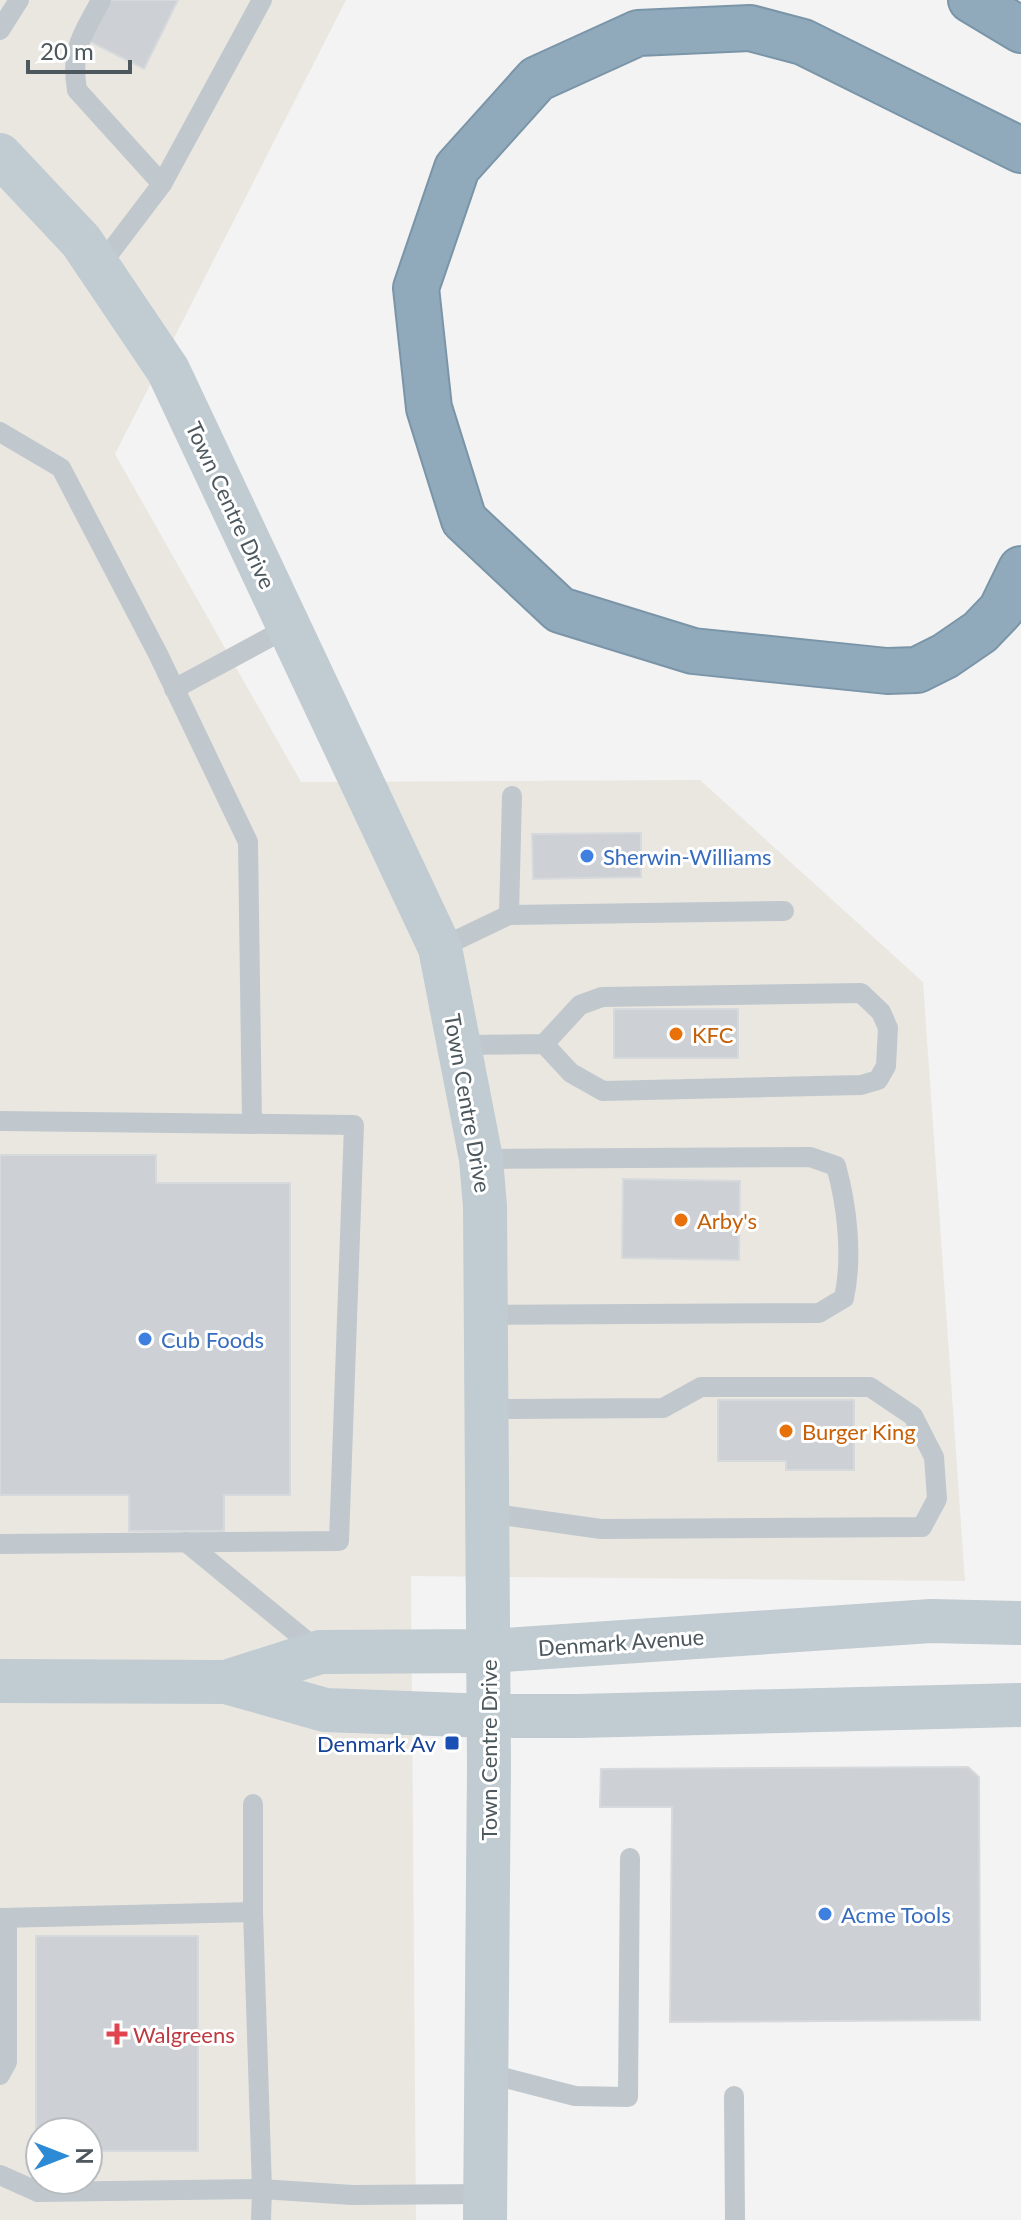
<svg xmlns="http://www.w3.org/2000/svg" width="1021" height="2220" viewBox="0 0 1021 2220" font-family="Lato,sans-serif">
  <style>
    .commercial { fill: #eae7e1; fill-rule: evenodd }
    .building { fill: #cdd0d4; stroke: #d7dadd; stroke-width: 2 }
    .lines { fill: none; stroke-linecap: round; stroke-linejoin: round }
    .highway-casing { stroke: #7b95a8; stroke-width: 48 }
    .lane { stroke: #c0c8cd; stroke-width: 20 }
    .secondary { stroke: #c0cbd2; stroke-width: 44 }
    .highway { stroke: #90aabc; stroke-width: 44 }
    .shop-dot { fill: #3f7fe0; stroke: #fff; stroke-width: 3 }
    .food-dot { fill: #e8710a; stroke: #fff; stroke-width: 3 }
    .transit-dot { fill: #1a4fb4; stroke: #fff; stroke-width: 3 }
    .health-dot { fill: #e0444e; stroke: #fff; stroke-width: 3 }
    .labels { text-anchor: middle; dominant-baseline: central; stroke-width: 6; stroke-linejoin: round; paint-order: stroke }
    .street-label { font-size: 22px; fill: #4c585e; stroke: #fff }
    .shop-label { font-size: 22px; fill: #366cbe; stroke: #fff; text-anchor: start }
    .food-label { font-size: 22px; fill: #c56008; stroke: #fff; text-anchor: start }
    .transit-label { font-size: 22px; fill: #164399; stroke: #fff; text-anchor: end }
    .health-label { font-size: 22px; fill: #be3a42; stroke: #fff; text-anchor: start }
  </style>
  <rect width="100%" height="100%" fill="#f4f3f3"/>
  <path class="commercial" d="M0 0H346L115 454 301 782 700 780 923 982 965 1581 411 1576 416 2220H0ZM40 2132H88V2180H40Z"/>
  <g class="building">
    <path d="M109 0H178L144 69 89 41Z"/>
    <path d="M641 833V877L533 879 532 834Z"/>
    <rect x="614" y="1009" width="124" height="49"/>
    <path d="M0 1155H156V1183H290V1495H224V1531H129V1495H0Z"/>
    <path d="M623 1179 740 1181 739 1260 622 1258Z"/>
    <path d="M718 1400H854V1470H786V1461H718Z"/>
    <path d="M968 1767 979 1777 980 2020 670 2022 672 1807H600L601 1769Z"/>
    <path d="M36 1936H198V2151H88V2132H40V2150H36Z"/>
  </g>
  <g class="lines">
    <defs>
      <g id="highway">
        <path d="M971 0 1021 30"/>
        <path d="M1021 150 803 42 750 28 638 33 537 79 457 168 416 288 429 408 464 520 560 610 693 651 887 671 917 670 945 656 980 632 1001 610 1021 569"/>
      </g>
    </defs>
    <use href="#highway" class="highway-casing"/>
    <g class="lane">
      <path d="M101 0C83 35 70 48 77 90L162 184"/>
      <path d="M0 30 19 0"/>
      <path d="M99 267 162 184 262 0"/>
      <path d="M0 432 61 468 158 654 248 842 252 1124"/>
      <path d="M174 689 289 627"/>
      <path d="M509 915 512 796"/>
      <path d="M440 948 509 915 784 911"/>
      <path d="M459 1045 544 1044 571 1073 603 1091 861 1085 878 1080 886 1066 888 1028 881 1012 861 993 602 997 580 1005 544 1044"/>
      <path d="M0 1121 354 1125 339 1541 0 1544"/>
      <path d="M481 1159 810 1157 836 1166C847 1205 853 1257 844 1298L819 1313 487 1315"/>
      <path d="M488 1409 663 1408 701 1387H870L913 1416 934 1457 937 1499 922 1527 601 1529 488 1513"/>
      <path d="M186 1542 320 1652"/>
      <path d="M253 1912V1804"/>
      <path d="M0 1918 253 1912 262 2189 352 2195 485 2194"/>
      <path d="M486 2073 575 2096 628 2097 630 1858"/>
      <path d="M0 2075 7 2062V1918"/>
      <path d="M734 2096 735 2220"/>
      <path d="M0 2175 38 2192 262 2189 261 2220"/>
    </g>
    <g class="secondary">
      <path d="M0 155 81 241 168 370 440 948 481 1159 485 1206 489 1766 485 2220"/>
      <path d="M0 1681 226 1682 325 1710 489 1716H578L1021 1705"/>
      <path d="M226 1682 320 1652 489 1651 931 1621 1021 1623"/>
    </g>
    <use href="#highway" class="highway"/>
  </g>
  <g class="shop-dot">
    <circle cx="587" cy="856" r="8"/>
    <circle cx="145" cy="1339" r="8"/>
    <circle cx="825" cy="1914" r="8"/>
  </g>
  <g class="food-dot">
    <circle cx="676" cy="1034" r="8"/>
    <circle cx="681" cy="1220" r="8"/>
    <circle cx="786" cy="1431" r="8"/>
  </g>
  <rect class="transit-dot" x="444" y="1735" width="16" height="16" rx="4"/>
  <path class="health-dot" d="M113 2022h8v8h8v8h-8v8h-8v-8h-8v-8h8z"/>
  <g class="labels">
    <g class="street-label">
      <text transform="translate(231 505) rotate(65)">Town Centre Drive</text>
      <text transform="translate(468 1103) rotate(80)">Town Centre Drive</text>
      <text transform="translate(621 1642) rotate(-4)">Denmark Avenue</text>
      <text transform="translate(488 1750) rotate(-90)">Town Centre Drive</text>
    </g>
    <g class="shop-label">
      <text x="603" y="856">Sherwin-Williams</text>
      <text x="161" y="1339">Cub Foods</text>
      <text x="841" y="1914">Acme Tools</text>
    </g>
    <g class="food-label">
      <text x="692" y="1034">KFC</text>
      <text x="697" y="1220">Arby's</text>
      <text x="802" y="1431">Burger King</text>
    </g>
    <g class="transit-label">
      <text x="436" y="1743">Denmark Av</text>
    </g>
    <g class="health-label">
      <text x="133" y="2034">Walgreens</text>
    </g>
  </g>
  <g transform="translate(64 2156) rotate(90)"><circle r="38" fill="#ffffff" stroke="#b7bcbf" stroke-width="2"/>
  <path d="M0-6L14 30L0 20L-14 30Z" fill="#2d8ad5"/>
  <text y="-12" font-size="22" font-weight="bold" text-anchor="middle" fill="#4c585e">N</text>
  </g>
  <path d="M28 60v12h102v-12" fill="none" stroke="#4c585e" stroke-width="4"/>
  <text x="40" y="60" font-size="24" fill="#4c585e" stroke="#ffffff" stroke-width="6" paint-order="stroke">20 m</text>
</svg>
